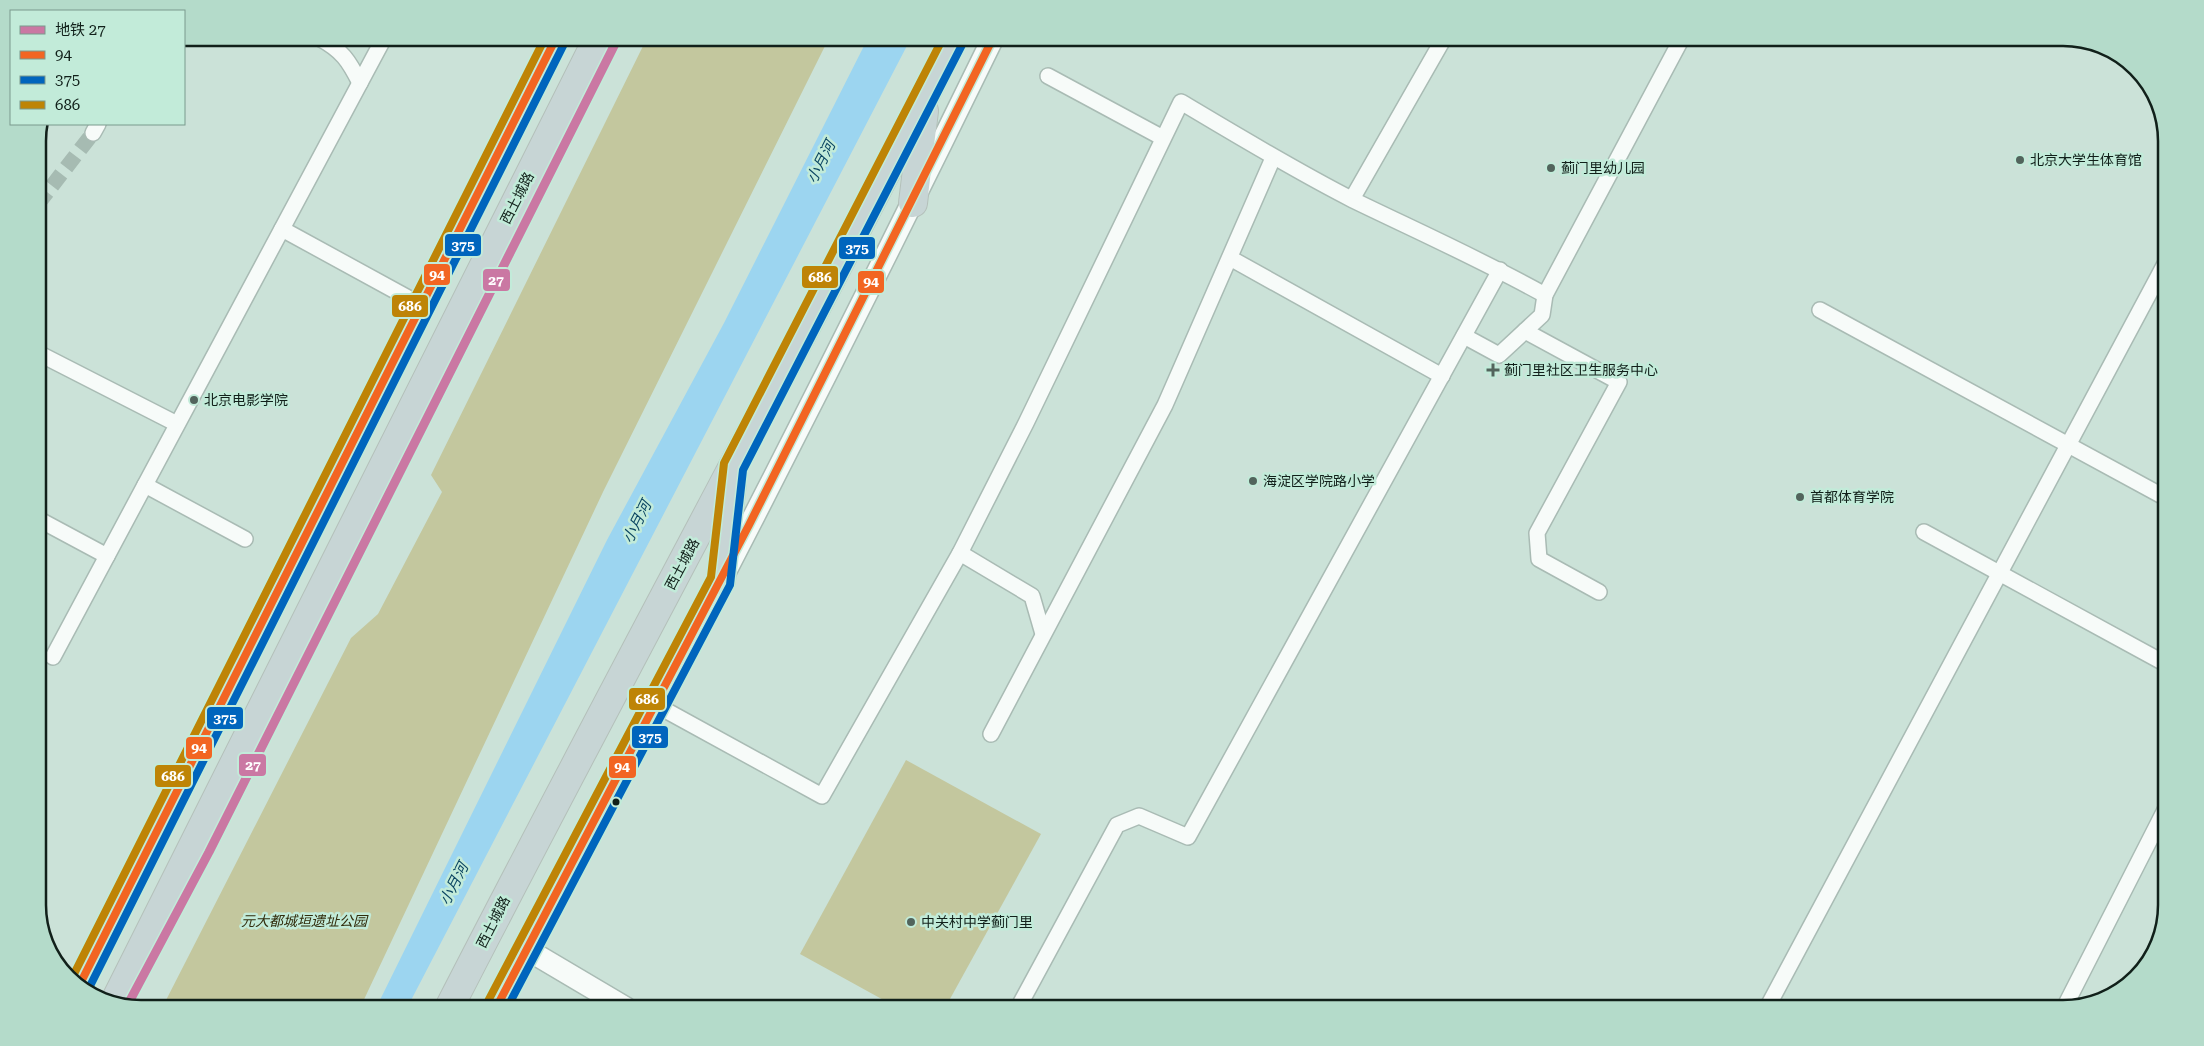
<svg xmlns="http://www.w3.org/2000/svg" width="2204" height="1046" viewBox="0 0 2204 1046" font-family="'Roboto Serif','Noto Sans SC',serif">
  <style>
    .green { fill: #c3c79e }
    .water { fill: #9cd5f0 }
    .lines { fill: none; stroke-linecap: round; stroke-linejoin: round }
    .street-tunnel { stroke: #a6bbb2; stroke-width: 15; stroke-dasharray: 15 8; stroke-linecap: butt }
    .street-casing { stroke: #a9bbb4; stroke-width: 18 }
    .secondary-casing { stroke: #a9bbb4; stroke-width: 24 }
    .highway-casing { stroke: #b4c0ba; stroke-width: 30 }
    .street { stroke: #f7fbf9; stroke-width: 15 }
    .secondary { stroke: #f7fbf9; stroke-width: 21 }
    .highway { stroke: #c7d5d5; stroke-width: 28 }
    .bus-1-casing { stroke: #c2ebd9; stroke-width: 11 }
    .bus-2-casing { stroke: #c2ebd9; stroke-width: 11 }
    .bus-3-casing { stroke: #c2ebd9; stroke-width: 11 }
    .bus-1 { stroke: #f26522; stroke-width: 8 }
    .bus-2 { stroke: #0065bd; stroke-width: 8 }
    .bus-3 { stroke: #be8406; stroke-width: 8 }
    .metro-1-casing { stroke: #c2ebd9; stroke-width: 12 }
    .metro-1 { stroke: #ca78a3; stroke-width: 9 }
    .poi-dot { fill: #52645c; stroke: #c2ebd9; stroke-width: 2 }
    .bus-dot { fill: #11201a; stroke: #c2ebd9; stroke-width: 2 }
    .labels { text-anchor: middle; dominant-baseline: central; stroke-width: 5; stroke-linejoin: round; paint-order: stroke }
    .poi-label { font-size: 14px; fill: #11201a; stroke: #c2ebd9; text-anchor: start }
    .street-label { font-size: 14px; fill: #11201a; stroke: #c2ebd9 }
    .park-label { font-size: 14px; font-style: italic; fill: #312b0b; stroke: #c2ebd9 }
    .water-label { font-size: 15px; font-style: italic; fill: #0d4763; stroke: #c2ebd9 }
    .rim { fill: none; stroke: #11201a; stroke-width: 2.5 }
    .line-badge { stroke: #c2ebd9; stroke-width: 2 }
    .badge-label { font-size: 14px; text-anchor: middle; font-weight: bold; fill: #fff }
  </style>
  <rect width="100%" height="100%" fill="#cbe2d8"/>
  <g class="green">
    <path d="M647 38H829L603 492 360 1008H162L351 638 378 614 442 492 431 475Z"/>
    <path d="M906 760 1041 834 945 1008H898L800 954Z"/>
  </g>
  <path class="water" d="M868 38H911L407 1008H376L607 540 724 323Z"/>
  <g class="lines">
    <path class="street-tunnel" d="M38 204 93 133"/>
    <defs>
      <g id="street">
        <path d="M319 38C342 50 349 61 360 83"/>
        <path d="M1048 76 1163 138"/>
        <path d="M93 133 98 124"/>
        <path d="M1352 199 1444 38"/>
        <path d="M282 229 421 305"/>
        <path d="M1230 258 1442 376"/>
        <path d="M1820 310 2166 498"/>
        <path d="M1525 331 1619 382 1537 533 1539 559 1599 592"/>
        <path d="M1464 336 1499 355 1542 315 1545 295 1682 38"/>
        <path d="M38 353 177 424"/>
        <path d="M145 485 245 539"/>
        <path d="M38 519 107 556"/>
        <path d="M1924 532 2166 664"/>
        <path d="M960 553 1032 596 1043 634"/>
        <path d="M53 657 384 38"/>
        <path d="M656 705 822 796 960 553 1026 423 1181 102C1238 136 1294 170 1353 200 1417 231 1482 260 1545 295"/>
        <path d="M991 734 1165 405 1273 158"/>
        <path d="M1018 1008 1117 825 1139 816 1188 837 1500 270"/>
        <path d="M1767 1008 2166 262"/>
        <path d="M2064 1008 2166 808"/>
      </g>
      <g id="secondary">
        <path d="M528 950 626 1008"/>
        <path d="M80 984 556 38"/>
        <path d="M496 1008C668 688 834 364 993 38"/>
      </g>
      <g id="highway">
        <path d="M913 203 924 111"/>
        <path d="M721 580 732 482"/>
        <path d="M114 1003 598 38"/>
        <path d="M449 1008C615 684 791 364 954 38"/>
      </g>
    </defs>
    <use href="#street" class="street-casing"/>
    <use href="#secondary" class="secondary-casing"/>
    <use href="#highway" class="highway-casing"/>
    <use href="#street" class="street"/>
    <use href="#secondary" class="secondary"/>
    <use href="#highway" class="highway"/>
    <defs>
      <g id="bus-1">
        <path d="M80 984 556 38"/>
        <path d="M496 1008 749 525 993 38"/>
      </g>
      <g id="bus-2">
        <path d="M89 988 565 42"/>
        <path d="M507 1008 730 585 743 470 963 43"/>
      </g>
      <g id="bus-3">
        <path d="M72 978 545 38"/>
        <path d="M487 1003 711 577 724 463 943 38"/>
      </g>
    </defs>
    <use href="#bus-1" class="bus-1-casing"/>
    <use href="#bus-2" class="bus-2-casing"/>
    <use href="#bus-3" class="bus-3-casing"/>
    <use href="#bus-1" class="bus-1"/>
    <use href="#bus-2" class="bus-2"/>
    <use href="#bus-3" class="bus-3"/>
    <defs>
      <path id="metro-1" d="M127 1006 209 852 618 38"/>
    </defs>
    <use href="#metro-1" class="metro-1-casing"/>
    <use href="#metro-1" class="metro-1"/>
  </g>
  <g class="poi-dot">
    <circle cx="2020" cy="160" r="5"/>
    <circle cx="1551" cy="168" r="5"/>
    <path d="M1490.5 362.5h5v5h5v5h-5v5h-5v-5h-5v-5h5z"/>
    <circle cx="194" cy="400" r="5"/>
    <circle cx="1253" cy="481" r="5"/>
    <circle cx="1800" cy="497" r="5"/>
    <circle cx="911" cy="922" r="5"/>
  </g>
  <circle class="bus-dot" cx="616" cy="802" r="4.5"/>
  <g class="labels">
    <g class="poi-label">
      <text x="2030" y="160">北京大学生体育馆</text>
      <text x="1561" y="168">蓟门里幼儿园</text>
      <text x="1504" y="370">蓟门里社区卫生服务中心</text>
      <text x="204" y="400">北京电影学院</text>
      <text x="1263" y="481">海淀区学院路小学</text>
      <text x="1810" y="497">首都体育学院</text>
      <text x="921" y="922">中关村中学蓟门里</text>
    </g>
    <g class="street-label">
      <text transform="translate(517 198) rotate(-63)">西土城路</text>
      <text transform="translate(682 564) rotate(-62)">西土城路</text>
      <text transform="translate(493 922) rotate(-63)">西土城路</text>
    </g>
    <g class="park-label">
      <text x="304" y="921">元大都城垣遗址公园</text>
    </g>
    <g class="water-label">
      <text transform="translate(821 162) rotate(-63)">小月河</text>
      <text transform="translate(637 522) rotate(-63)">小月河</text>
      <text transform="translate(454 884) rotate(-63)">小月河</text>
    </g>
  </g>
  <path d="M0 0H2204V1046H0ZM141 46H2063A95 95 0 0 1 2158 141V905A95 95 0 0 1 2063 1000H141A95 95 0 0 1 46 905V141A95 95 0 0 1 141 46Z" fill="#b4dbca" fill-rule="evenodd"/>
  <path class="rim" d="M141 46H2063A95 95 0 0 1 2158 141V905A95 95 0 0 1 2063 1000H141A95 95 0 0 1 46 905V141A95 95 0 0 1 141 46Z"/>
  <g class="line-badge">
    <rect x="444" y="233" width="38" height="24" rx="5" fill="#0065bd"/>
    <rect x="838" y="236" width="38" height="24" rx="5" fill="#0065bd"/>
    <rect x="423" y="263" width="28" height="23" rx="5" fill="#f26522"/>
    <rect x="801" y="265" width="38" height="24" rx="5" fill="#be8406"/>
    <rect x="482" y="268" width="29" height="24" rx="5" fill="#ca78a3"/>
    <rect x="857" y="270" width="28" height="24" rx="5" fill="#f26522"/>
    <rect x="391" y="294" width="38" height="24" rx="5" fill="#be8406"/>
    <rect x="628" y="687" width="38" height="24" rx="5" fill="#be8406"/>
    <rect x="206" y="706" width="38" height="24" rx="5" fill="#0065bd"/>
    <rect x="631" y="725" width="38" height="24" rx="5" fill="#0065bd"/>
    <rect x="185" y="736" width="28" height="24" rx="5" fill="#f26522"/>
    <rect x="238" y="753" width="29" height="24" rx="5" fill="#ca78a3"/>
    <rect x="608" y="755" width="29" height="24" rx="5" fill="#f26522"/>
    <rect x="154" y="764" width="38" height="24" rx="5" fill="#be8406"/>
  </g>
  <g class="badge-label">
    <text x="463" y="250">375</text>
    <text x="857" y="253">375</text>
    <text x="437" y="279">94</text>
    <text x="820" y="282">686</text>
    <text x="496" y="285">27</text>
    <text x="871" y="286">94</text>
    <text x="410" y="311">686</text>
    <text x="647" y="704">686</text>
    <text x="225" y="723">375</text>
    <text x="650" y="742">375</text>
    <text x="199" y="752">94</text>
    <text x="253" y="770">27</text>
    <text x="622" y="771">94</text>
    <text x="173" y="781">686</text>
  </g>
  <rect x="10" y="10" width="175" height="115" fill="#c2ebd9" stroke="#7b9a8d"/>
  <rect x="20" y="26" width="25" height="8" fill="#ca78a3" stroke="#7b9a8d"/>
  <text x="55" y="35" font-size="15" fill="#11201a">地铁 27</text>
  <rect x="20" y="51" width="25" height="8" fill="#f26522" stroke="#7b9a8d"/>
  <text x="55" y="60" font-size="15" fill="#11201a">94</text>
  <rect x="20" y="76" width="25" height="8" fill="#0065bd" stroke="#7b9a8d"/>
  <text x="55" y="85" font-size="15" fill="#11201a">375</text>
  <rect x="20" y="101" width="25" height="8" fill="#be8406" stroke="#7b9a8d"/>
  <text x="55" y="110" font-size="15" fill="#11201a">686</text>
</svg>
